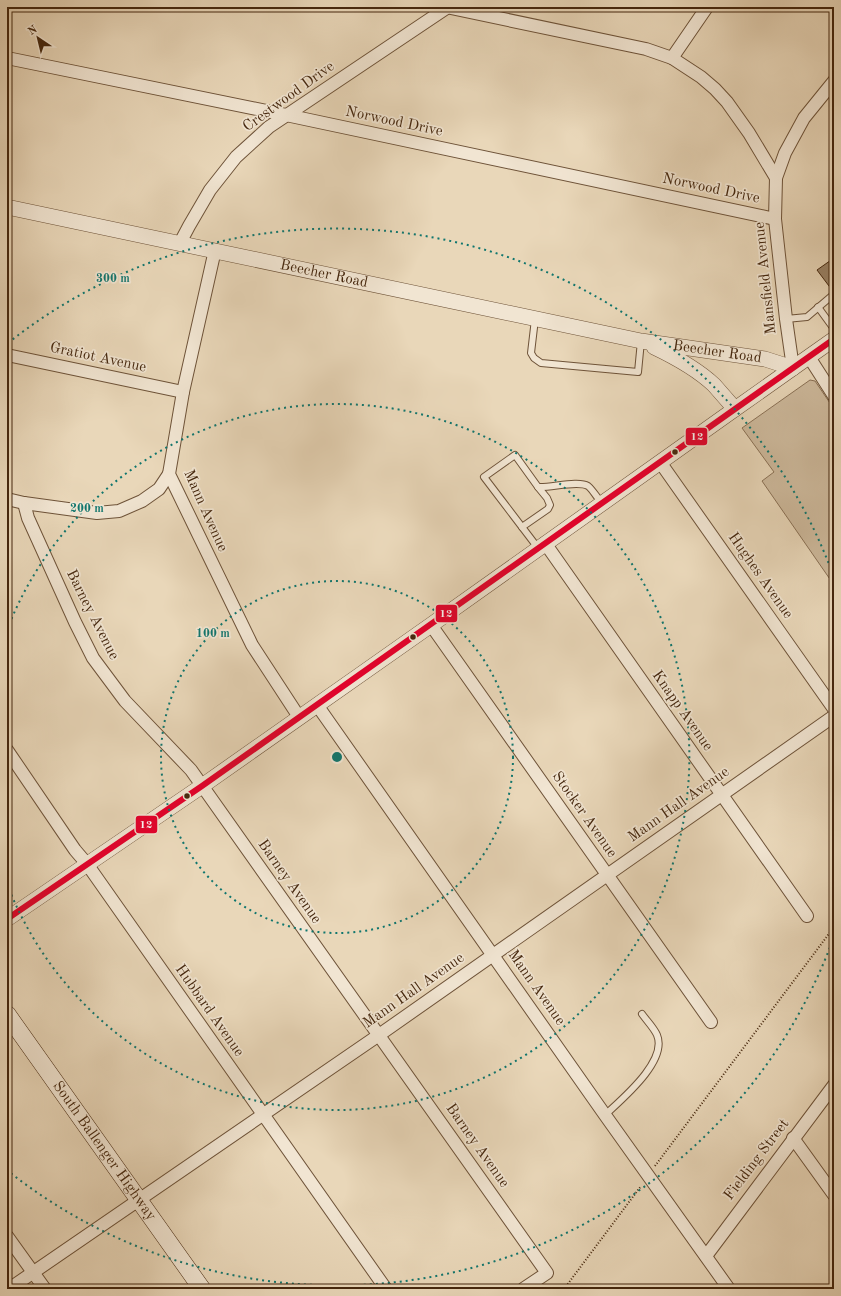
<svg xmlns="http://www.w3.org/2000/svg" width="841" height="1296" viewBox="0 0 841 1296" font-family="'Old Standard TT',serif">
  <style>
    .green { fill: #cdb99c; stroke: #897055 }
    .building { fill: #9a8367; stroke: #45270e }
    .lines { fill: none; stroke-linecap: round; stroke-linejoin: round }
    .service-casing { stroke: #6e5339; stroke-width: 8 }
    .minor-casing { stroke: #6e5339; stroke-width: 14 }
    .tertiary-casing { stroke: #6e5339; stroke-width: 16 }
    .secondary-casing { stroke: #45270e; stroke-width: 18 }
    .path { stroke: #45270e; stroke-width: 2; stroke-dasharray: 1 2; stroke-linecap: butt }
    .service { stroke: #f1e5d2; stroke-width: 6 }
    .minor { stroke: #f1e5d2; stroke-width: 12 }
    .tertiary { stroke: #f1e5d2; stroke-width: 15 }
    .secondary { stroke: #f1e5d2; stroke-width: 17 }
    .bus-1-casing { stroke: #f1e5d2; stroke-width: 9 }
    .bus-1 { stroke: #e4002b; stroke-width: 6 }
    .ring { fill: none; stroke: #0f766e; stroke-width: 2; stroke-dasharray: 2 4 }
    .bus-dot { fill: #45270e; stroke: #f1e5d2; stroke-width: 1.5 }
    .labels { text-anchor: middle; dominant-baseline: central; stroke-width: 3.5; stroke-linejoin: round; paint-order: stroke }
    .street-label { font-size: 15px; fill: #45270e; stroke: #f1e5d2 }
    .centre { fill: #0f766e; stroke: #f1e5d2; stroke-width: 2 }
    .ring-label { font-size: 12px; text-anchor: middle; font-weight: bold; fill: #0f766e; stroke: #f1e5d2; stroke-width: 3.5; stroke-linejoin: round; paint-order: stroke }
    .line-badge { stroke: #f1e5d2; stroke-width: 1.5 }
    .badge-label { font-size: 11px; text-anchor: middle; font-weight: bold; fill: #fff }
  </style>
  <rect width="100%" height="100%" fill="#e9d7b9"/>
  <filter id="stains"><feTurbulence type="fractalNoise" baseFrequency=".005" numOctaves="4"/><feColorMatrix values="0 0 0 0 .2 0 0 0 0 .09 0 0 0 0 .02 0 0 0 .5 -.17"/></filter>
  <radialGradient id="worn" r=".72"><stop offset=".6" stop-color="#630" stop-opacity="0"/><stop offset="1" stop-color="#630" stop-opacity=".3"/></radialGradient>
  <path class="green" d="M810 380 815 381 834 409V585L762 481 774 472 742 428Z"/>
  <path class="building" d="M834 258V290H832L817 270Z"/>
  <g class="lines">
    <defs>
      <g id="service">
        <path d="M818 307 834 329"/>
        <path d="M535 319 531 353 534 358 541 363 638 372 641 341"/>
        <path d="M786 319 807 317 834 294"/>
        <path d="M522 527 548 509 550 505 547 498 538 487"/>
        <path d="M538 548 484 477 515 455 538 487C551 488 578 480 588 486 593 490 597 498 602 503"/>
        <path d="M605 1115C622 1099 668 1061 657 1035 654 1028 647 1021 642 1014"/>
      </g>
      <g id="minor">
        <path d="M446 7 646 49 672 58 701 77 715 89 727 102 749 133 776 178"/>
        <path d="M7 58 286 115 775 219"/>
        <path d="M672 58 707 7"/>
        <path d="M180 243 189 226 210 190 236 157 269 127 448 7"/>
        <path d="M215 250 183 392 169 474 252 645 299 717"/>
        <path d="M7 355 183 392"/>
        <path d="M809 357 834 396"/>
        <path d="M793 368 786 319 775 219 776 178 785 153 804 118 834 81"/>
        <path d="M660 462 834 709"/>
        <path d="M7 499 24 503 97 513 119 511 142 501 159 489 169 474"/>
        <path d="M24 503 28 518 75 622 93 658 125 701 191 770 547 1273 523 1289"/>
        <path d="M545 543 807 916"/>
        <path d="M431 625 711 1022"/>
        <path d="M317 705 605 1115 729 1289"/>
        <path d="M7 750 75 850 87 864 386 1289"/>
        <path d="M793 1138 834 1195"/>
        <path d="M7 1236 45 1289"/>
        <path d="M706 1256 834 1085"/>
        <path d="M9 1289 379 1035 834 716"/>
      </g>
      <g id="tertiary">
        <path id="s1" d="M7 207 641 341 765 359 793 368"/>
        <path d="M654 347C675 357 697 369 714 385 721 393 728 401 735 409"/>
        <path d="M7 919 202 786 431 625 735 409 834 339"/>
      </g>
      <g id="secondary">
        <path id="s2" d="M7 1014 202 1289"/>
      </g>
    </defs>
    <use href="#service" class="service-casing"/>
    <use href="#minor" class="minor-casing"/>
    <use href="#tertiary" class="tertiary-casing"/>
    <use href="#secondary" class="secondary-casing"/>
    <g class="path">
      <path d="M655 1166 834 927"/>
      <path d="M564 1289 641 1186"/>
    </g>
    <use href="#service" class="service"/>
    <use href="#minor" class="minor"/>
    <use href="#tertiary" class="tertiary"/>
    <use href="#secondary" class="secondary"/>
    <defs>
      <path id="bus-1" d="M7 919 202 786 834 339"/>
    </defs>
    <use href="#bus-1" class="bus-1-casing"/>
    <use href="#bus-1" class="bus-1"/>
  </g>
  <g class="ring">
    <circle cx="337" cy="757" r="176"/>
    <path d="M7 630A353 353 0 1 1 7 884"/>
    <path d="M832 942A529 529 0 0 1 8 1171M8 343A529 529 0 0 1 832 572"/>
  </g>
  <g class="bus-dot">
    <circle cx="675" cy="452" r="3.5"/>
    <circle cx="413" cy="637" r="3.5"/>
    <circle cx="187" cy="796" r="3.5"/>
  </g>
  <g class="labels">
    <g class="street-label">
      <text transform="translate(289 97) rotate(-36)">Crestwood Drive</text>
      <text transform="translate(394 122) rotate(12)">Norwood Drive</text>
      <text transform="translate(711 189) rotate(12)">Norwood Drive</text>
      <text stroke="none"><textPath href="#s1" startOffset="324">Beecher Road</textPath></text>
      <text transform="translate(766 278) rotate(-96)">Mansfield Avenue</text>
      <text stroke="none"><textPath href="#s1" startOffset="725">Beecher Road</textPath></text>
      <text transform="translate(98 358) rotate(12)">Gratiot Avenue</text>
      <text transform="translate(205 511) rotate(66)">Mann Avenue</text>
      <text transform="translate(760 576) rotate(55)">Hughes Avenue</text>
      <text transform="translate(92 615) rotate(63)">Barney Avenue</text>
      <text transform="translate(682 711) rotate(55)">Knapp Avenue</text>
      <text transform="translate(679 805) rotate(-35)">Mann Hall Avenue</text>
      <text transform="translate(584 815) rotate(55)">Stocker Avenue</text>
      <text transform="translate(289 882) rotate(55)">Barney Avenue</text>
      <text transform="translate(536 988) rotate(55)">Mann Avenue</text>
      <text transform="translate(414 991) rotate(-35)">Mann Hall Avenue</text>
      <text transform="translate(209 1011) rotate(55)">Hubbard Avenue</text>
      <text transform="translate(477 1146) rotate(55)">Barney Avenue</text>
      <text stroke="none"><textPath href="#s2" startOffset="168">South Ballenger Highway</textPath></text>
      <text transform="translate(757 1160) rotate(-53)">Fielding Street</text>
    </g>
  </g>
  <circle cx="337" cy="757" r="6" class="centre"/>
  <g class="ring-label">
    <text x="113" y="282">300 m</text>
    <text x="87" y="512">200 m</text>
    <text x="213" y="637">100 m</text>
  </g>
  <g class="line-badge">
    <rect x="685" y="427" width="23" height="19" rx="4" fill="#e4002b"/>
    <rect x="435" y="604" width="23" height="19" rx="4" fill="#e4002b"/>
    <rect x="135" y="815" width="23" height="19" rx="4" fill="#e4002b"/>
  </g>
  <g class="badge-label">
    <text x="697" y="440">12</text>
    <text x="446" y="617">12</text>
    <text x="146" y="828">12</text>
  </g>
  <rect width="841" height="1296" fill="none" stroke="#e9d7b9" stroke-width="24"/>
  <rect x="8" y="8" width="825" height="1280" fill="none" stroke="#45270e" stroke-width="2"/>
  <rect x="12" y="12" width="817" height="1272" fill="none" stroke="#45270e"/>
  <g transform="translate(38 38) rotate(325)" stroke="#f1e5d2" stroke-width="3" paint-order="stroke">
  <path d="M0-3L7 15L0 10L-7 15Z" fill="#45270e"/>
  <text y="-6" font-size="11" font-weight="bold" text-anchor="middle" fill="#45270e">N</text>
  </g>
  <rect width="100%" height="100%" filter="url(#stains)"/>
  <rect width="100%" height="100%" fill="url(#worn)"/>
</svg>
